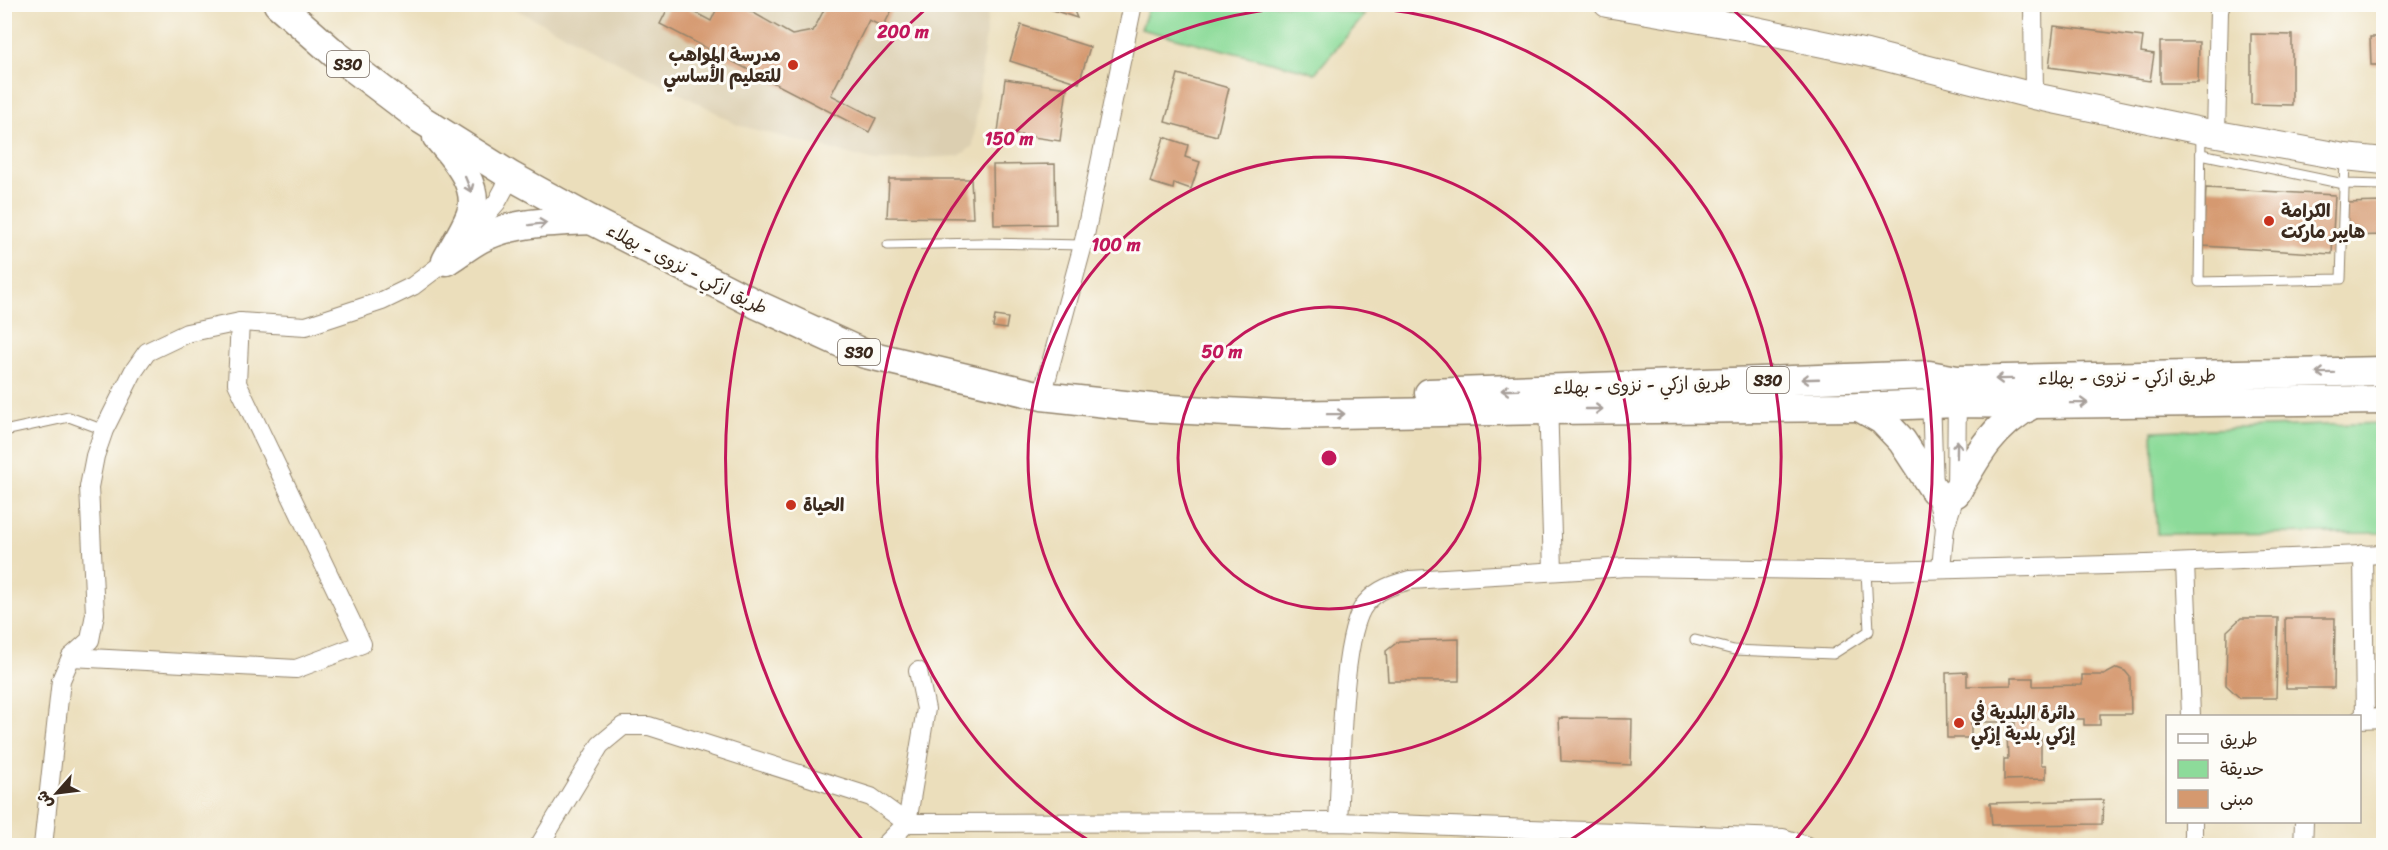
<svg xmlns="http://www.w3.org/2000/svg" width="2388" height="850" viewBox="0 0 2388 850" font-family="Sriracha,'Playpen Sans Arabic',sans-serif">
  <style>
    .built { fill: #dccfb1 }
    .green { fill: #8ddb9a; stroke: #64825c; stroke-width: 1.5 }
    .building { fill: #d5996f }
    .lines { fill: none; stroke-linecap: round; stroke-linejoin: round }
    .lane-casing { stroke: #93846c; stroke-width: 11 }
    .street-casing { stroke: #93846c; stroke-width: 20 }
    .secondary-casing { stroke: #93846c; stroke-width: 28 }
    .primary-casing { stroke: #93846c; stroke-width: 31 }
    .lane { stroke: #fff; stroke-width: 9 }
    .street { stroke: #fff; stroke-width: 18 }
    .secondary { stroke: #fff; stroke-width: 26 }
    .primary { stroke: #fff; stroke-width: 28 }
    .oneway { stroke: #a79f9a }
    .ring { fill: none; stroke: #c2185b; stroke-width: 3 }
    .poi-dot { fill: #c8321e; stroke: #fdfcf7; stroke-width: 2 }
    .labels { text-anchor: middle; dominant-baseline: central; stroke-width: 6; stroke-linejoin: round; paint-order: stroke }
    .shield { fill: #fdfcf7; stroke: #75695f; stroke-width: 1.5 }
    .shield-label { font-size: 16px; font-weight: bold; fill: #3b2a1e }
    .poi-label { font-size: 18px; font-weight: bold; fill: #3b2a1e; stroke: #fdfcf7; text-anchor: start }
    .street-label { font-size: 18px; fill: #3b2a1e; stroke: #fdfcf7 }
    .centre { fill: #c2185b; stroke: #fdfcf7; stroke-width: 3 }
    .ring-label { font-size: 18px; text-anchor: middle; font-weight: bold; fill: #c2185b; stroke: #fdfcf7; stroke-width: 6; stroke-linejoin: round; paint-order: stroke }
  </style>
  <rect width="100%" height="100%" fill="#fdfcf7"/>
  <filter id="ink" filterUnits="userSpaceOnUse"><feTurbulence type="fractalNoise" baseFrequency=".0167" numOctaves="2"/><feDisplacementMap in="SourceGraphic" scale="12" xChannelSelector="R" yChannelSelector="G"/><feConvolveMatrix kernelMatrix="1 2 1 2 8 2 1 2 1" color-interpolation-filters="sRGB"/></filter>
  <filter id="wash" filterUnits="userSpaceOnUse"><feTurbulence type="fractalNoise" baseFrequency=".008" numOctaves="4" result="noise"/><feDisplacementMap in="SourceGraphic" scale="24" xChannelSelector="R" yChannelSelector="G"/><feGaussianBlur stdDeviation="1.35" result="paint"/><feColorMatrix in="noise" values="0 0 0 0 0 0 0 0 0 0 0 0 0 0 0 0 0 1.4 0 .05"/><feComposite in="paint" operator="in"/></filter>
  <g filter="url(#wash)">
    <rect width="100%" height="100%" fill="#ebdebb"/>
    <path class="built" d="M507 5H989L973 146 959 156 875 161 737 125 708 108Z"/>
    <g class="green">
      <path d="M1150 4 1299 5 1365 15 1315 73 1141 29Z"/>
      <path d="M2383 423V533L2157 534 2152 431Z"/>
    </g>
    <g id="blocks">
      <g class="building">
        <path d="M670 4H679L711 21 719 4H738L792 35 813 31 827 4H895L883 27 869 20 831 95 876 118 869 132 660 24Z"/>
        <path d="M1041 4H1071L1077 18 1044 7Z"/>
        <path d="M1021 25 1090 47 1079 83 1010 61Z"/>
        <path d="M2054 26 2143 37 2141 52 2154 54 2150 81 2049 67Z"/>
        <path d="M2251 34 2292 35V105L2251 104Z"/>
        <path d="M2370 37H2384V65H2371Z"/>
        <path d="M2160 42H2199L2198 83H2160Z"/>
        <path d="M1178 74 1229 88 1217 136 1165 122Z"/>
        <path d="M1005 79 1067 88 1060 141 998 132Z"/>
        <path d="M1164 137 1188 145 1185 157 1200 162 1191 189 1174 183 1173 189 1150 182Z"/>
        <path d="M1055 164 1056 224 994 225 993 165Z"/>
        <path d="M889 179H971L973 218 887 217Z"/>
        <path d="M2206 188 2335 195 2332 254 2203 246Z"/>
        <path d="M2384 202V235L2345 236 2344 203Z"/>
        <path d="M995 316 1008 318 1006 329 993 327Z"/>
        <path d="M2241 618H2278L2276 698H2240L2226 685 2227 631Z"/>
        <path d="M2285 618H2335L2334 688H2286Z"/>
        <path d="M1459 639V681H1388L1386 651 1399 641Z"/>
        <path d="M2117 668 2125 671 2130 677 2131 714H2100V725H2084V719H2032V732H2041V765H2046V779L2004 780V759H2008L2007 733H2015V722H1971V738H1947L1946 673 1967 672V686L2011 685V678H2033V686L2082 685V675H2104Z"/>
        <path d="M1559 718 1632 719 1631 765 1561 761Z"/>
        <path d="M2103 800 2102 824 1992 825 1990 803Z"/>
      </g>
    </g>
  </g>
  <g filter="url(#ink)">
    <use href="#blocks" fill-opacity="0" stroke="#93846c" stroke-width="1.5"/>
    <g class="lines">
      <defs>
        <g id="lane">
          <path d="M2201 132 2199 282 2341 279 2345 159"/>
          <path d="M2201 154 2344 184 2384 185"/>
          <path d="M888 245 981 243 1083 245"/>
          <path d="M4 431 69 417 104 430"/>
          <path d="M1695 640 1734 650 1833 654 1869 631 1866 571"/>
        </g>
        <g id="street">
          <path d="M2033 4 2034 96"/>
          <path d="M2216 133 2219 11 2221 4"/>
          <path d="M1931 395 1934 490 1945 527"/>
          <path d="M1042 396 1083 245 1133 4"/>
          <path d="M1548 399 1553 571"/>
          <path d="M2363 554 2365 718"/>
          <path d="M2185 563 2191 716"/>
          <path d="M1941 568 1945 527 1956 493 1957 392"/>
          <path d="M71 657 296 669 362 644 237 383 240 322"/>
          <path d="M2360 719 2384 718"/>
          <path d="M1338 822C1341 778 1340 632 1366 603 1378 589 1392 585 1410 580L1628 567 1882 571 2146 564 2384 554"/>
          <path d="M2193 822V846"/>
          <path d="M43 846 61 680 71 657 90 640 95 614 89 487 95 456 104 430 133 372 147 352 187 333 240 322 306 326 382 301 413 286 446 261 497 202 511 176"/>
          <path d="M539 846 600 745 623 726H649L871 797 907 823 1338 822 1783 838 1807 846"/>
          <path d="M884 846 907 823 926 709 918 671"/>
          <path d="M2303 846 2304 822"/>
        </g>
        <path id="secondary" d="M1607 4 1741 27 1867 53 2034 96 2201 131 2345 157 2384 161"/>
        <g id="primary">
          <path d="M278 4 335 54 422 120 511 176 591 220 758 305 865 354 1042 396 1152 408 1282 415 1549 410 1859 407 1957 403 2033 404 2384 400"/>
          <path d="M437 137C454 157 482 187 470 216 464 231 454 246 446 261"/>
          <path d="M448 260C459 253 469 245 480 239 514 221 554 222 591 220"/>
          <path d="M1429 393 1929 375 1957 380 2384 371"/>
          <path d="M1859 407 1882 420 1902 441 1934 490"/>
          <path d="M1956 493C1977 455 1993 426 2033 404"/>
        </g>
      </defs>
      <use href="#lane" class="lane-casing"/>
      <use href="#street" class="street-casing"/>
      <use href="#secondary" class="secondary-casing"/>
      <use href="#primary" class="primary-casing"/>
      <use href="#lane" class="lane"/>
      <use href="#street" class="street"/>
      <use href="#secondary" class="secondary"/>
      <use href="#primary" class="primary"/>
    </g>
    <defs><path id="oneway-shaft" d="M-6 0H5M1.5-3L5.5 0L1.5 3" fill="none" stroke-width="1.6" stroke-linecap="round" stroke-linejoin="round" transform="scale(1.5)"/></defs>
    <g class="oneway">
      <use href="#oneway-shaft" transform="translate(468 184) rotate(68)"/>
      <use href="#oneway-shaft" transform="translate(538 224) rotate(-7)"/>
      <use href="#oneway-shaft" transform="translate(2325 373) rotate(179)"/>
      <use href="#oneway-shaft" transform="translate(1810 379) rotate(178)"/>
      <use href="#oneway-shaft" transform="translate(2004 379) rotate(179)"/>
      <use href="#oneway-shaft" transform="translate(1510 390) rotate(178)"/>
      <use href="#oneway-shaft" transform="translate(2079 403) rotate(-1)"/>
      <use href="#oneway-shaft" transform="translate(1594 409)"/>
      <use href="#oneway-shaft" transform="translate(1336 414) rotate(-1)"/>
      <use href="#oneway-shaft" transform="translate(1957 449) rotate(-89)"/>
    </g>
  </g>
  <g class="ring">
    <circle cx="1329" cy="458" r="151"/>
    <circle cx="1329" cy="458" r="301"/>
    <path d="M1096 845A452 452 0 1 1 1562 845"/>
    <path d="M864 842A603 603 0 0 1 929 6M1729 6A603 603 0 0 1 1794 842"/>
  </g>
  <g class="poi-dot">
    <circle cx="793" cy="65" r="6"/>
    <circle cx="2269" cy="221" r="6"/>
    <circle cx="791" cy="505" r="6"/>
    <circle cx="1959" cy="723" r="6"/>
  </g>
  <g class="labels">
    <g class="shield">
      <rect x="327" y="51" width="42" height="26" rx="4.5"/>
      <rect x="838" y="339" width="42" height="26" rx="4.5"/>
      <rect x="1747" y="367" width="42" height="26" rx="4.5"/>
    </g>
    <g class="shield-label">
      <text x="348" y="64">S30</text>
      <text x="859" y="352">S30</text>
      <text x="1768" y="380">S30</text>
    </g>
    <g class="poi-label">
      <text x="781" y="55" text-anchor="end">مدرسة المواهب<tspan x="781" dy="21">للتعليم الأساسي</tspan></text>
      <text x="2281" y="211">الكرامة<tspan x="2281" dy="21">هايبر ماركت</tspan></text>
      <text x="803" y="505">الحياة</text>
      <text x="1971" y="713">دائرة البلدية في<tspan x="1971" dy="21">إزكي بلدية إزكي</tspan></text>
    </g>
    <g class="street-label">
      <text transform="translate(687 269) rotate(27)">طريق ازكي - نزوى - بهلاء</text>
      <text transform="translate(2127 377) rotate(-1)">طريق ازكي - نزوى - بهلاء</text>
      <text transform="translate(1642 385) rotate(-2)">طريق ازكي - نزوى - بهلاء</text>
    </g>
  </g>
  <circle cx="1329" cy="458" r="9" class="centre"/>
  <g class="ring-label">
    <text x="903" y="38">200 m</text>
    <text x="1009" y="145">150 m</text>
    <text x="1116" y="251">100 m</text>
    <text x="1222" y="358">50 m</text>
  </g>
  <rect width="2388" height="850" fill="none" stroke="#fdfcf7" stroke-width="24"/>
  <rect x="2166" y="715" width="195" height="108" fill="#fdfcf7" stroke="#afa8a0" stroke-width="1.5"/>
  <rect x="2178" y="734" width="30" height="9" fill="#ffffff" stroke="#afa8a0" stroke-width="1.5"/>
  <text x="2220" y="745" font-size="18" fill="#3b2a1e">طريق</text>
  <rect x="2178" y="760" width="30" height="18" fill="#8ddb9a" stroke="#afa8a0" stroke-width="1.5"/>
  <text x="2220" y="775" font-size="18" fill="#3b2a1e">حديقة</text>
  <rect x="2178" y="790" width="30" height="18" fill="#d5996f" stroke="#afa8a0" stroke-width="1.5"/>
  <text x="2220" y="805" font-size="18" fill="#3b2a1e">مبنى</text>
  <g transform="translate(57 793) rotate(242)" stroke="#fdfcf7" stroke-width="4.5" paint-order="stroke">
  <path d="M0-4.5L10 22L0 15L-10 22Z" fill="#3b2a1e"/>
  <text y="-9" font-size="16" font-weight="bold" text-anchor="middle" fill="#3b2a1e">ش</text>
  </g>
</svg>
